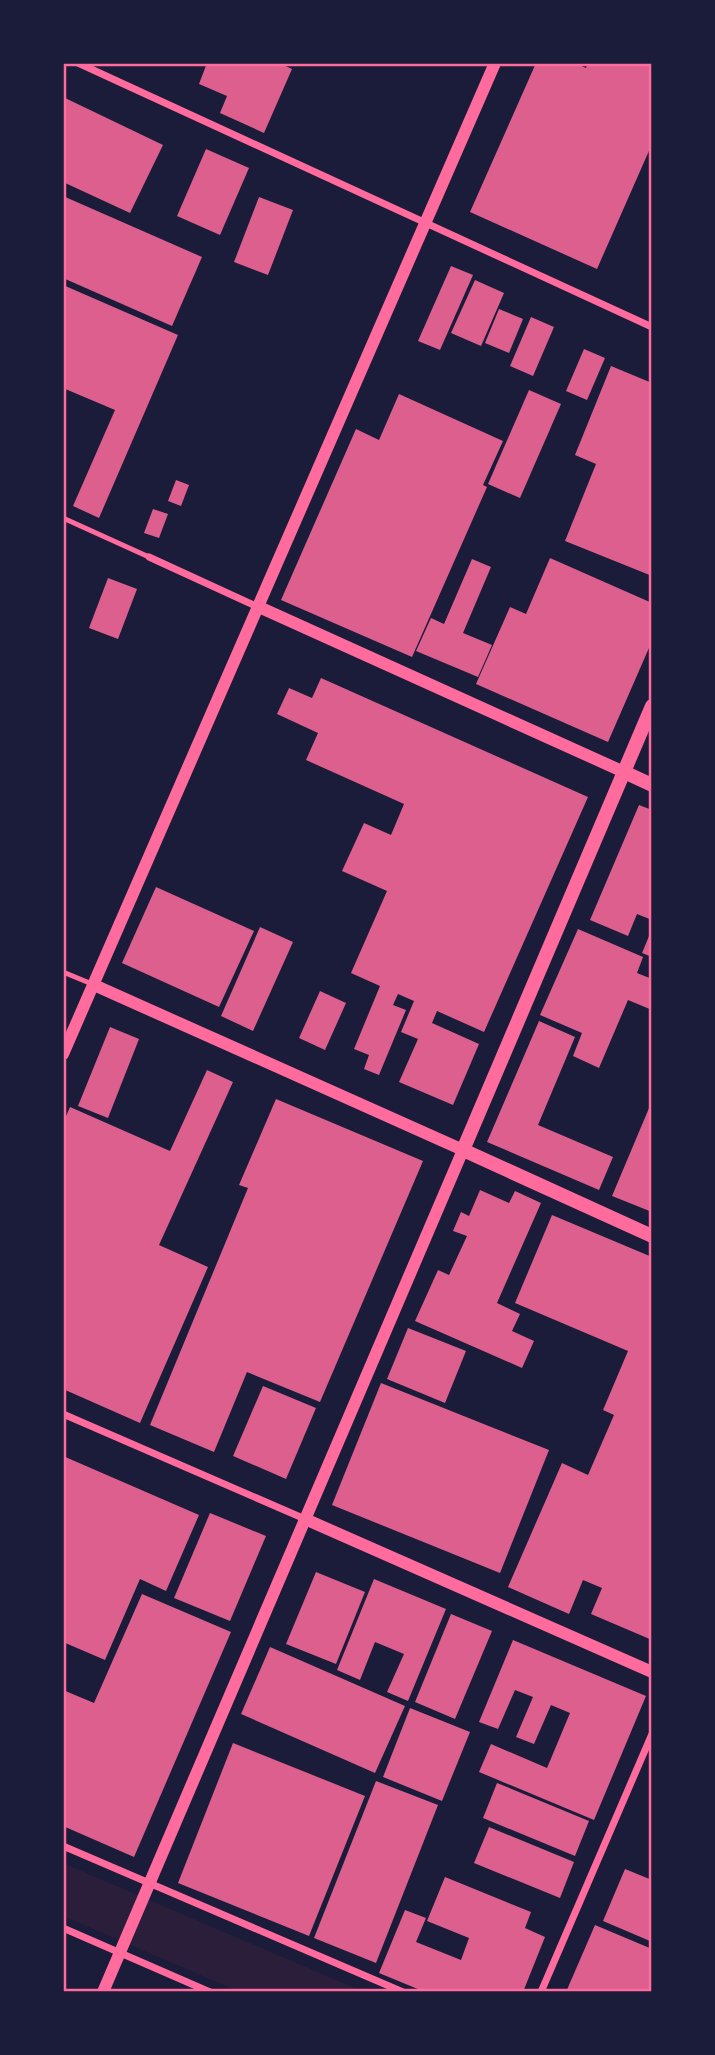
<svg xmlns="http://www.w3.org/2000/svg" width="715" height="2055" viewBox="0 0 715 2055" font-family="'Public Sans',sans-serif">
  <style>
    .green { fill: #2a1e3b }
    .building { fill: #dd5f8e }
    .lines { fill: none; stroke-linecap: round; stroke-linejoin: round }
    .service { stroke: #ff6b9d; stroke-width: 5 }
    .minor { stroke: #ff6b9d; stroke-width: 7 }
    .tertiary { stroke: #ff6b9d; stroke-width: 12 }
    .secondary { stroke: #ff6b9d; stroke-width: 14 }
    .neatline { fill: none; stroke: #ff6b9d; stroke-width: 2.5 }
  </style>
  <rect width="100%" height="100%" fill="#1b1b3a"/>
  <path class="green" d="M63 1863 364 1992H240L63 1916Z"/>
  <g class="building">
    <path d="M207 63H279L292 69 264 133 220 113 227 96 199 84Z"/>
    <path d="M536 63H575L586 68 588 63H652V144L597 269 470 212Z"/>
    <path d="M63 97 163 145 130 213 63 182Z"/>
    <path d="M206 149 249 168 220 235 177 216Z"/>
    <path d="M63 196 202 257 172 326 63 278Z"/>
    <path d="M259 197 293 210 268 275 234 262Z"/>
    <path d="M451 266 473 275 440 350 418 341Z"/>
    <path d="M475 280 504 293 481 346 451 333Z"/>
    <path d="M63 285 178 335 99 518 73 506 115 410 63 388Z"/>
    <path d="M499 309 523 319 509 353 485 343Z"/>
    <path d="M531 317 554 327 533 376 510 366Z"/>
    <path d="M584 349 605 358 587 400 566 391Z"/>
    <path d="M611 366 652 383V576L565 541 596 464 575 455Z"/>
    <path d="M529 390 561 404 520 498 488 484Z"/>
    <path d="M399 394 503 441 483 485 487 487 412 657 281 600 356 429 379 440Z"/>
    <path d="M176 480 189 485 181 506 168 501Z"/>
    <path d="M153 509 168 514 159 538 144 533Z"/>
    <path d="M550 558 652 603V641L608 742 476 684 510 607 526 614Z"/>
    <path d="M472 559 491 567 463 633 492 645 478 677 416 651 431 618 444 624Z"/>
    <path d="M108 578 137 589 118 639 89 628Z"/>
    <path d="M321 678 588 797 484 1032 437 1011 432 1023 479 1044 453 1105 399 1082 418 1039 401 1032 414 1001 398 994 393 1005 406 1010 379 1075 364 1069 369 1055 354 1049 380 986 351 973 387 891 342 871 364 823 391 835 404 804 306 760 318 733 277 714 289 688 312 698Z"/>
    <path d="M639 805 652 810V920L637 914 628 936 590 920Z"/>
    <path d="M156 887 254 931 219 1007 122 963Z"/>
    <path d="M260 927 293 942 253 1031 221 1016Z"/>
    <path d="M578 929 643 957 637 973 652 979V1010L628 1000 599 1068 573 1056 582 1033 540 1015Z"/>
    <path d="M652 929V957L642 953Z"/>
    <path d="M320 991 346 1003 325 1050 299 1038Z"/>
    <path d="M539 1021 575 1037 538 1125 613 1157 599 1190 487 1142Z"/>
    <path d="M110 1027 139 1039 108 1118 78 1106Z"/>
    <path d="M207 1070 233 1082 159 1245 208 1267 140 1423 63 1389V1123L70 1107 170 1151Z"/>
    <path d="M276 1099 423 1161 320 1402 247 1372 214 1452 150 1425 248 1188 239 1185Z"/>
    <path d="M652 1101V1212L612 1196Z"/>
    <path d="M480 1190 509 1203 515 1191 541 1203 497 1303 520 1314 512 1331 534 1341 522 1368 415 1321 438 1270 449 1275 467 1236 453 1231 461 1212 469 1216Z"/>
    <path d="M552 1215 652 1257V1640L591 1614 602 1588 583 1580 569 1614 508 1587 562 1463 588 1475 614 1415 603 1410 628 1351 515 1303Z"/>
    <path d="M408 1328 466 1351 445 1403 387 1379Z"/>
    <path d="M381 1383 549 1450 500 1573 332 1505Z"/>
    <path d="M263 1386 316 1408 286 1479 233 1456Z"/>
    <path d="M63 1456 199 1515 166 1591 140 1579 105 1660 63 1642Z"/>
    <path d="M210 1513 266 1536 230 1621 174 1598Z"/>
    <path d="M316 1572 365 1592 336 1664 286 1644Z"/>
    <path d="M374 1579 446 1609 408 1701 387 1692 404 1654 375 1642 360 1680 337 1670Z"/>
    <path d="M142 1594 231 1632 134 1857 63 1826V1690L94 1703Z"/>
    <path d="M451 1614 492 1631 455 1719 415 1702Z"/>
    <path d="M513 1640 646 1696 594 1820 479 1772 491 1744 547 1768 570 1713 551 1705 534 1744 516 1737 533 1697 515 1690 498 1729 479 1722Z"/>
    <path d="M270 1647 405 1706 375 1773 241 1714Z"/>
    <path d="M410 1708 470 1732 442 1801 383 1777Z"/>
    <path d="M233 1743 365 1796 309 1936 178 1883Z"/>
    <path d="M376 1781 438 1805 376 1963 314 1938Z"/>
    <path d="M497 1783 589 1821 575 1856 483 1818Z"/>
    <path d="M489 1827 574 1862 560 1898 474 1863Z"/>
    <path d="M625 1869 652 1880V1936L650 1941 603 1921Z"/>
    <path d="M445 1877 531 1912 525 1928 545 1937 523 1992H425L379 1973 405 1910 426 1918 416 1942 461 1960 469 1938 427 1921Z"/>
    <path d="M595 1925 652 1949V1992H566Z"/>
  </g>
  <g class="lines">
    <g class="service">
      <path d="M63 518 149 557"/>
      <path d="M63 972 92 984"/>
    </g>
    <g class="minor">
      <path d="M78 63 652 327"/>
      <path d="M149 557 258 607"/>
      <path d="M63 1414 305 1519"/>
      <path d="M63 1846 403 1992"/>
      <path d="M63 1928 210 1992"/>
      <path d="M541 1992 652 1734"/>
    </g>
    <g class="tertiary">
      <path d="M259 607 624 772"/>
      <path d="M94 985 463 1150 103 1992"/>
      <path d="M63 1054 495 63"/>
      <path d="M305 1519 652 1672"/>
    </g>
    <g class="secondary">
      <path d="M652 706 463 1150 652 1236"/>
      <path d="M624 772 652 785"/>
    </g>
  </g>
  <rect width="715" height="2055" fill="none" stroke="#1b1b3a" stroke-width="130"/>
  <rect x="65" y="65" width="585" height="1925" class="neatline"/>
</svg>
